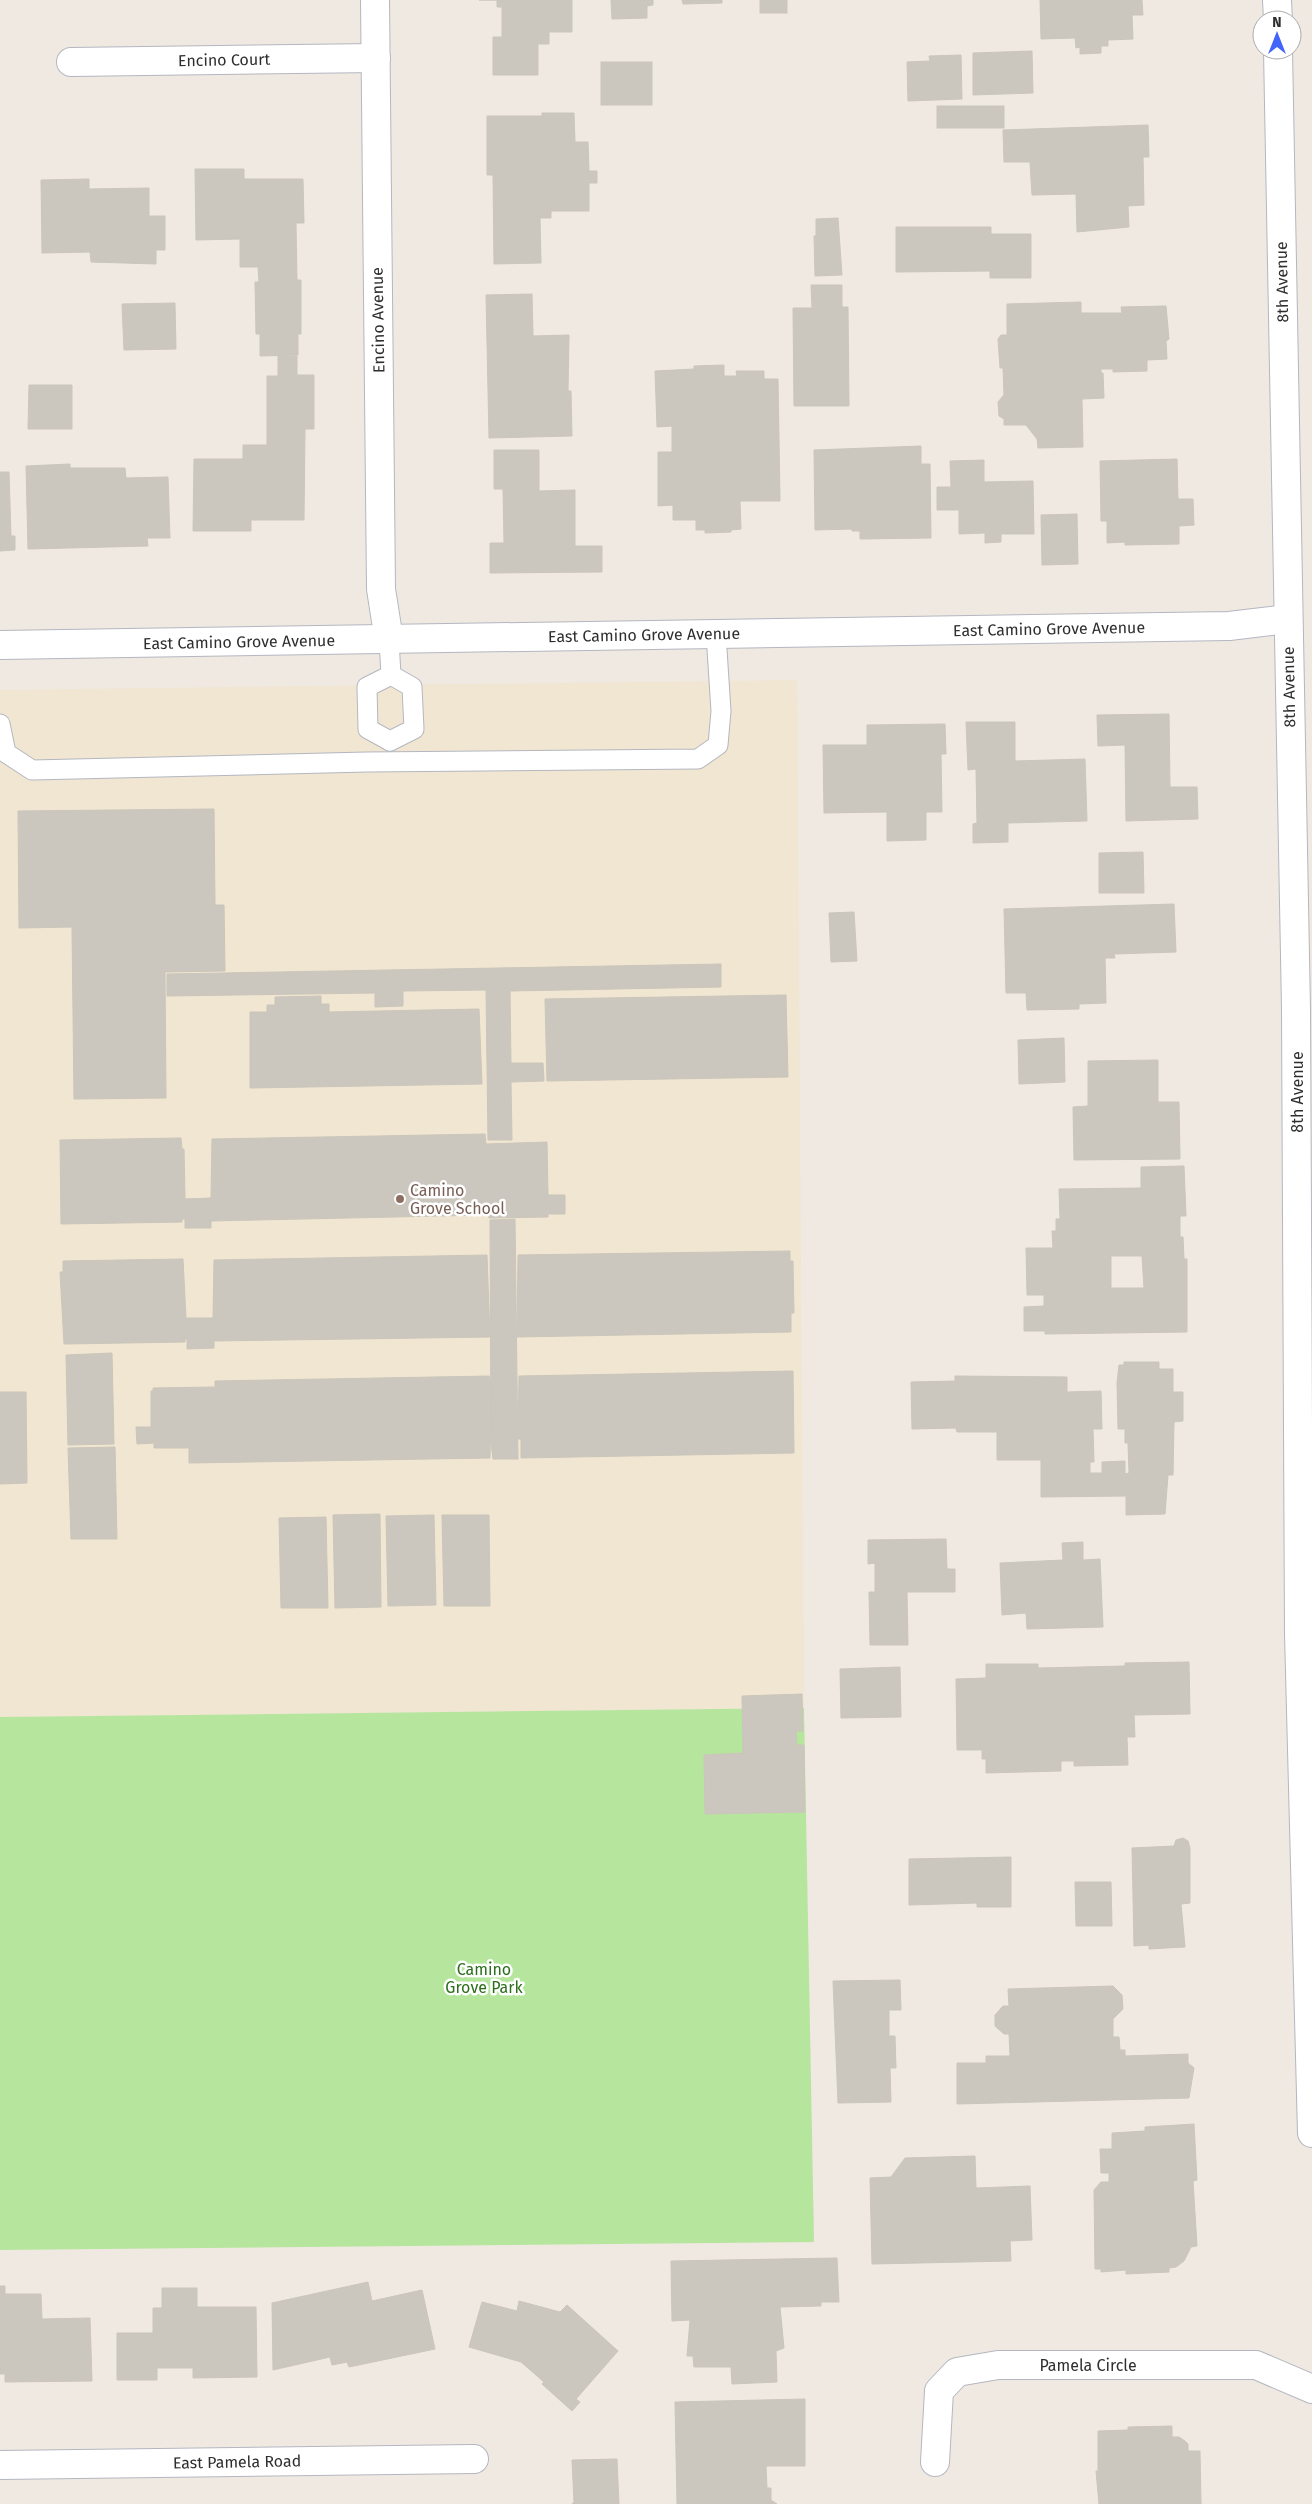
<svg xmlns="http://www.w3.org/2000/svg" width="1312" height="2504" viewBox="0 0 1312 2504" font-family="'Fira Sans',sans-serif">
  <style>
    .education { fill: #f0e6d1 }
    .green { fill: #b6e59e }
    .building { fill: #cbc7bf; stroke: #cbc5ba; fill-rule: evenodd }
    .lines { fill: none; stroke-linecap: round; stroke-linejoin: round }
    .lane-casing { stroke: #b4b7c1; stroke-width: 21 }
    .street-casing { stroke: #b4b7c1; stroke-width: 30 }
    .lane { stroke: #fff; stroke-width: 19 }
    .street { stroke: #fff; stroke-width: 28 }
    .education-dot { fill: #8d6e63; stroke: #fff; stroke-width: 2 }
    .labels { text-anchor: middle; dominant-baseline: central; stroke-width: 5; stroke-linejoin: round; paint-order: stroke }
    .street-label { font-size: 16px; fill: #2e2e2e; stroke: #fff }
    .education-label { font-size: 16px; fill: #785e54; stroke: #fff; text-anchor: start }
    .park-label { font-size: 16px; fill: #2c6e1b; stroke: #fff }
  </style>
  <rect width="100%" height="100%" fill="#efe9e1"/>
  <path class="education" d="M797 680 804 1708 0 1717V690Z"/>
  <path class="green" d="M804 1708 814 2242 0 2250V1717Z"/>
  <g class="building">
    <path d="M479 0H572V32H549V44H538V75H493V37H502V7H497V0Z"/>
    <path d="M611 0H653V5L647 6V18L612 19Z"/>
    <path d="M682 0H722V3L683 4Z"/>
    <rect x="760" y="0" width="27" height="13"/>
    <path d="M1040 0H1142L1143 15H1132L1133 39 1108 40V46H1101V53L1080 54V47L1076 48 1075 38 1041 39Z"/>
    <path d="M1032 51 1033 93 973 95V53Z"/>
    <path d="M961 55 962 99 908 101 907 62 930 61 929 56Z"/>
    <rect x="601" y="62" width="51" height="43"/>
    <rect x="937" y="106" width="67" height="22"/>
    <path d="M542 113H574L575 142H588L589 171H597V183H589V211H551V218H540L541 263 494 264 493 175H487V116H542Z"/>
    <path d="M1148 125 1149 157H1143L1144 205 1128 206 1129 227 1077 232 1076 194 1032 195 1030 162H1004L1003 130Z"/>
    <path d="M195 169H244V179H303L304 223H296L297 280H301V334H298V355L260 356V334H256L255 282H259L258 267H240V239L196 240Z"/>
    <path d="M89 179V189L149 188V216H165V250H156V264L91 262 90 252 42 253 41 180Z"/>
    <path d="M838 218 842 275 815 276 814 236H816V219Z"/>
    <path d="M896 227H991V234H1031V278H990V271L896 272Z"/>
    <path d="M811 285H842V307H848L849 406H794L793 308H812Z"/>
    <path d="M532 294 533 336 569 335 568 391H571L572 436 489 438 486 295Z"/>
    <path d="M1081 302V313H1122L1121 307 1166 306 1169 339 1166 341 1167 359 1147 360V371L1113 372V369H1101V373H1103L1104 398 1082 399 1083 447 1038 448 1037 439 1026 425H1004V419L999 416 998 402 1004 395 1003 368H1000L998 339 1001 335H1007V304Z"/>
    <path d="M175 303 176 349 124 350 122 304Z"/>
    <path d="M278 356H297V375H314V429H305L304 520H251V531H193L194 459H243V445H267V376H278Z"/>
    <path d="M724 365V376H737L736 371H764V379H778L780 501H740L741 529 731 530V532L705 533V530H696V520H673V505L658 506V452H672V426L657 427 655 371 694 369V366Z"/>
    <path d="M29 385H72V429H28Z"/>
    <path d="M921 446V464H930L931 538 860 539V531H852V529L815 530 814 450Z"/>
    <path d="M494 450H539V491L575 490V546H602V572L490 573V543H504L503 489H494Z"/>
    <path d="M1177 459 1178 499H1193L1194 525 1179 526V544L1125 545V542L1107 543V521H1101L1100 461Z"/>
    <path d="M984 460V482L1033 481 1034 534H1001V542L985 543V533L959 534V510H937V487H951L950 461Z"/>
    <path d="M70 464V468H125L126 478 168 477 170 538H147L148 546 28 549 26 466Z"/>
    <path d="M0 472H9L11 536H15V550L0 551Z"/>
    <path d="M1077 514 1078 564 1042 565 1041 515Z"/>
    <path d="M1169 714 1170 787H1197L1198 819 1126 821 1125 745 1098 746 1097 715Z"/>
    <path d="M966 722H1015V761L1085 759 1087 821 1008 823V842L973 843V824L977 823 976 769 968 770Z"/>
    <path d="M945 724 946 754H941L942 812H926V840L887 841V812L824 813 823 745H867V725Z"/>
    <path d="M214 809 215 905H224L225 971 165 972 166 1098 74 1099 72 927 19 928 18 811Z"/>
    <path d="M1143 852 1144 893H1099V853Z"/>
    <path d="M1174 904 1176 952 1114 954 1115 958H1105L1106 1003 1079 1004V1009L1027 1010 1026 993H1006L1004 909Z"/>
    <path d="M854 912 857 961 831 962 829 913Z"/>
    <path d="M721 964V987L510 991 511 1063H543L544 1081 511 1082 512 1140H488L486 990 403 991V1006L375 1007V993L167 996V974Z"/>
    <path d="M786 995 788 1077 547 1081 545 999Z"/>
    <path d="M321 996V1004H329V1012L479 1009 482 1084 250 1088V1012H267V1005H275V997Z"/>
    <path d="M1064 1038 1065 1082 1019 1084 1018 1040Z"/>
    <path d="M1158 1060V1102H1179L1180 1159 1074 1160 1073 1107 1088 1106V1061Z"/>
    <path d="M485 1134 486 1144 547 1142 548 1195H565V1214H548V1217L489 1218V1215H486L211 1221V1228H185V1219H182V1222L61 1224 60 1140 181 1138 182 1149H184L185 1199 211 1198 212 1139Z"/>
    <path d="M1184 1166 1186 1216H1180V1237H1183L1184 1259H1187V1332L1045 1334V1331H1024V1307L1044 1306V1295H1027L1026 1248H1053L1052 1231H1056V1219H1060L1059 1189 1141 1188V1167ZM1111 1256H1142L1144 1288H1111Z"/>
    <path d="M515 1219 518 1459H493L491 1442 490 1220Z"/>
    <path d="M790 1251V1261H793L794 1313H791V1332L517 1337 518 1255Z"/>
    <path d="M487 1255 490 1337 214 1341V1348L187 1349V1339H185V1342L64 1344 60 1272H63V1261L183 1259 186 1318H213L214 1260Z"/>
    <path d="M112 1353 114 1444 68 1445 66 1355Z"/>
    <path d="M1124 1362H1159V1369H1173V1392H1183V1421L1174 1422 1173 1475H1168L1165 1514 1126 1515V1496L1041 1497V1460H997V1432H957L956 1428 912 1429 911 1382 955 1381V1376L1067 1377V1392L1101 1391 1102 1429H1093L1094 1462H1090V1473H1102V1462L1125 1461V1474L1129 1473 1128 1443H1125V1429H1118L1117 1383 1119 1365H1124Z"/>
    <path d="M793 1371 794 1453 521 1458V1439H518L519 1376Z"/>
    <path d="M489 1376 491 1386 490 1458 189 1463V1448H154V1443L137 1444 136 1427H151V1391H153V1388L214 1387 215 1390V1381Z"/>
    <path d="M0 1392H26L27 1483 0 1484Z"/>
    <path d="M115 1447 117 1539H71L68 1448Z"/>
    <path d="M380 1514 381 1607 335 1608 333 1515Z"/>
    <path d="M434 1515 436 1605 388 1606 386 1516Z"/>
    <path d="M442 1515H489L490 1606H444Z"/>
    <path d="M326 1517 328 1608H281L279 1518Z"/>
    <path d="M946 1539 947 1569H955V1592H907L908 1645H870L869 1592H875V1563L868 1564V1540Z"/>
    <path d="M1083 1542V1560L1100 1559 1103 1627 1027 1629 1026 1613 1002 1615 1000 1563 1063 1560 1062 1543Z"/>
    <path d="M1189 1662 1190 1714 1134 1715 1135 1737H1127L1128 1765 1074 1766V1761H1061V1771L986 1773V1759H982V1750H957L956 1679 986 1678V1664H1038V1668L1125 1666V1663Z"/>
    <path d="M900 1667 901 1717 841 1718 840 1669Z"/>
    <path d="M802 1694 803 1731H796L797 1745H804L805 1812 705 1814 704 1755 743 1753 742 1696Z"/>
    <path d="M1183 1838 1188 1841 1190 1848V1903L1181 1904 1185 1947 1149 1949V1945L1134 1946 1132 1848 1174 1846 1176 1840Z"/>
    <path d="M1011 1857V1907H977V1903L909 1905V1859Z"/>
    <path d="M1075 1882H1111L1112 1926H1076Z"/>
    <path d="M900 1980 901 2010H889V2036H895L896 2068H890L891 2102 838 2103 833 1981Z"/>
    <path d="M1113 1986 1122 1995 1123 2009 1113 2019V2037H1119L1120 2050H1125V2056L1188 2054V2063L1194 2068 1189 2098 957 2104V2063H986V2056H1010L1009 2034H1004L995 2026V2015L1003 2006H1009L1008 1989Z"/>
    <path d="M1194 2124 1197 2180 1193 2181 1197 2246 1191 2247 1184 2261 1176 2267 1169 2268V2272L1126 2274V2270L1101 2272V2269H1095L1094 2190 1101 2182H1109V2173H1101L1100 2149H1112V2133L1145 2131V2127Z"/>
    <path d="M975 2156 976 2188 1030 2186 1032 2240 1010 2241 1011 2261 872 2264 870 2178 891 2177 905 2158Z"/>
    <path d="M837 2258 839 2302H821V2306L780 2307 784 2348 776 2351 777 2382 732 2384 731 2367H694L693 2356H687L690 2320 672 2321 671 2261Z"/>
    <path d="M368 2282 372 2301 422 2290 435 2349 349 2367 347 2362 332 2365 330 2357 273 2370 272 2303Z"/>
    <path d="M0 2286H5V2294H41L42 2319 90 2318 92 2381 5 2382V2374H0Z"/>
    <path d="M162 2288H197V2307H256L257 2377 193 2378V2368H157V2380H117V2333H153V2308H162Z"/>
    <path d="M519 2301 560 2312 567 2305 618 2351 576 2399 580 2402 572 2411 542 2384 544 2382 521 2362 469 2347 482 2302 517 2311Z"/>
    <path d="M805 2399V2466H766L767 2488H771V2500L777 2504H677L675 2402Z"/>
    <path d="M1172 2426V2437H1179L1185 2441 1188 2444V2451H1200L1201 2504H1099L1096 2471H1098V2431L1128 2430V2427Z"/>
    <path d="M617 2459 619 2504H572L574 2502 572 2460Z"/>
  </g>
  <g class="lines">
    <defs>
      <g id="lane">
        <path d="M389 640 391 675"/>
        <path d="M0 724 6 753 32 770 367 762 698 759 718 745 721 711 716 634"/>
        <path d="M390 741 368 729 367 687 391 675"/>
        <path d="M390 741 414 729 412 687 391 675"/>
      </g>
      <g id="street">
        <path d="M375 0 381 589 389 640"/>
        <path d="M1277 0 1278 20"/>
        <path d="M1278 50 1296 1009 1299 1634 1312 2133"/>
        <path d="M71 62 376 58"/>
        <path d="M0 645 1229 626 1288 619"/>
        <path d="M935 2462 939 2391 957 2372 998 2365H1256L1312 2389"/>
        <path d="M0 2465 474 2459"/>
      </g>
    </defs>
    <use href="#lane" class="lane-casing"/>
    <use href="#street" class="street-casing"/>
    <use href="#lane" class="lane"/>
    <use href="#street" class="street"/>
  </g>
  <circle class="education-dot" cx="400" cy="1199" r="5"/>
  <g class="labels">
    <g class="street-label">
      <text transform="translate(224 60) rotate(-1)">Encino Court</text>
      <text transform="translate(1282 282) rotate(-91)">8th Avenue</text>
      <text transform="translate(378 320) rotate(-91)">Encino Avenue</text>
      <text transform="translate(1049 629) rotate(-1)">East Camino Grove Avenue</text>
      <text transform="translate(644 635) rotate(-1)">East Camino Grove Avenue</text>
      <text transform="translate(239 642) rotate(-1)">East Camino Grove Avenue</text>
      <text transform="translate(1289 687) rotate(-91)">8th Avenue</text>
      <text transform="translate(1297 1092) rotate(-90)">8th Avenue</text>
      <text x="1088" y="2365">Pamela Circle</text>
      <text transform="translate(237 2462) rotate(-1)">East Pamela Road</text>
    </g>
    <g class="education-label">
      <text x="410" y="1190">Camino<tspan x="410" dy="18">Grove School</tspan></text>
    </g>
    <g class="park-label">
      <text x="484" y="1969">Camino<tspan x="484" dy="18">Grove Park</tspan></text>
    </g>
  </g>
  <g transform="translate(1277 35)"><circle r="24" fill="#ffffff" stroke="#ababab"/>
  <path d="M0-4L9 19L0 12L-9 19Z" fill="#4264fb"/>
  <text y="-8" font-size="14" font-weight="bold" text-anchor="middle" fill="#2e2e2e">N</text>
  </g>
</svg>
